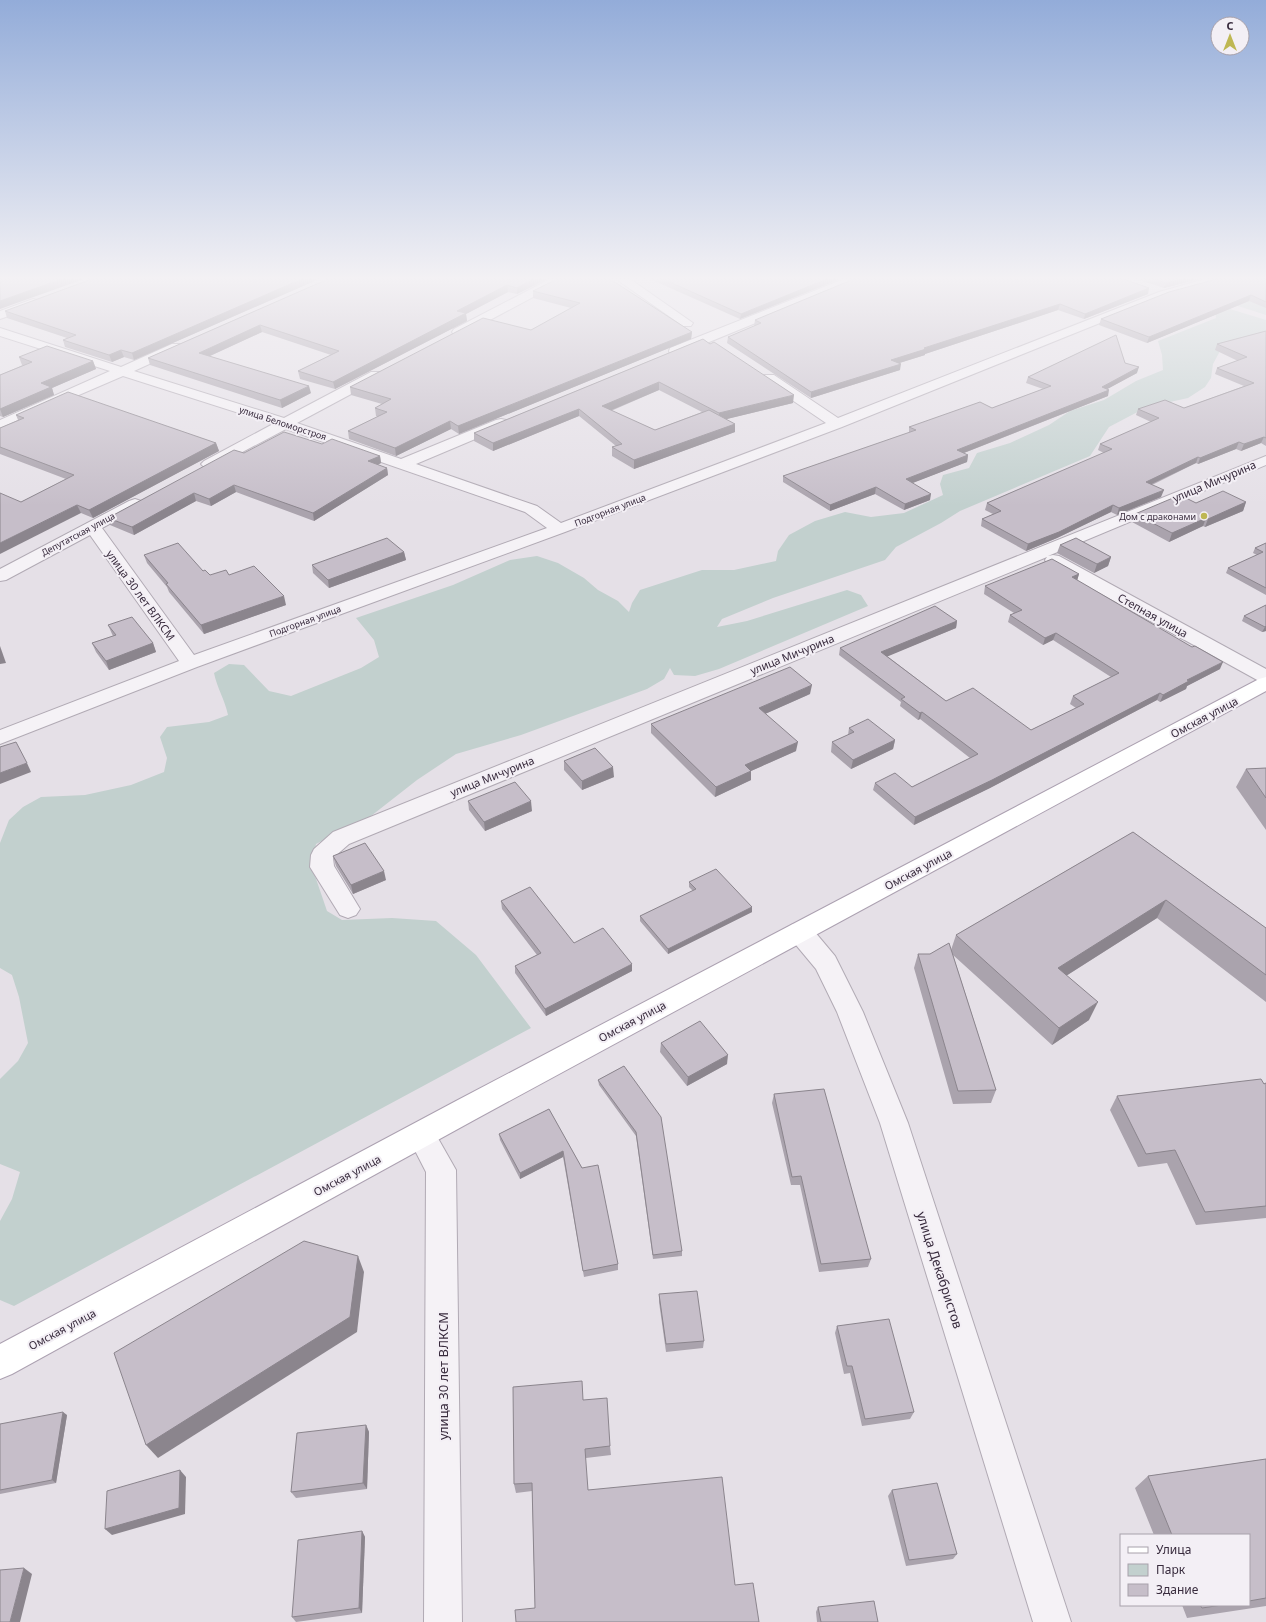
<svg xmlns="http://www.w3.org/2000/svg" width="1266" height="1622" viewBox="0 0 1266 1622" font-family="'Noto Sans',sans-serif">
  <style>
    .green { fill: #c2d0ce }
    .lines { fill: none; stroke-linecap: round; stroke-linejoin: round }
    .minor-casing { stroke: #b1aab4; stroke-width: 2 }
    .major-casing { stroke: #aca1b1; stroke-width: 2 }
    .minor { fill: #f5f2f6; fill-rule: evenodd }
    .major { fill: #fff; fill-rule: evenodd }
    .wall { fill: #aaa3ad; fill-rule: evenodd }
    .shaded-wall { fill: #8b858d }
    .building { fill: #c6bec9; stroke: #8b858d }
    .poi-dot { fill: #beb753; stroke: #f3eff5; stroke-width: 1.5 }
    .labels { text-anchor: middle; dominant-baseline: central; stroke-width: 4; stroke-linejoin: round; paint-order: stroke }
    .far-street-label { font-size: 9px; fill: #382b3d; stroke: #f3eff5 }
    .far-poi-label { font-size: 9px; fill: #382b3d; stroke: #f3eff5; text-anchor: end }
    .street-label { font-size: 11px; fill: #382b3d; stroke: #f3eff5 }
    .near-street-label { font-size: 13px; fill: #382b3d; stroke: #f3eff5 }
  </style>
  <rect width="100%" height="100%" fill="#e5e0e7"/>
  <g class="green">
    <path d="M1266 300V315L1238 306 1231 302Z"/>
    <path d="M1220 306 1266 320V333L1220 351 1213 364 1211 378 1205 387 1188 398 1147 407 1109 427 1090 456 960 511 941 523 896 547 885 560 773 598 722 619 717 627 747 621 847 590 861 595 868 606 719 669 695 676 674 675 670 668 664 679 647 689 521 735 456 754 417 780 371 816 316 844 312 867 327 911 342 920 392 918 436 921 476 955 531 1028 14 1306 0 1300V1221L12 1199 20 1172 0 1164V1079L18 1061 28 1043 19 997 12 975 0 968V843L9 820 23 807 41 797 85 795 131 785 164 772 167 758 160 737 167 727 209 722 228 715C225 700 217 688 214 673L229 664 244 665 269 691 291 696 361 668 379 657 374 640 356 618 453 585 510 560 537 556 558 563 584 578 598 590 618 601 629 612 632 603 640 590 702 570H734L776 561 778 551 789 535 815 521 845 512 871 517 904 513 943 495 940 484 943 475 969 468 977 453 1010 443 1049 425 1070 411 1104 400 1136 381 1163 370 1162 355 1158 341 1216 318 1215 310Z"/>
  </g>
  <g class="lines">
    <defs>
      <g id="minor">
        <path d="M550 279H565L563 281 462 335H454L452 332 454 329Z"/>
        <path d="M616 279H630L693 323 691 326H683Z"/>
        <path d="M844 279H860L858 281 680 354H670L669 351 670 348Z"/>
        <path d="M1205 279H1224L1222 281 1167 296 842 427 565 532 197 667 0 744V730L179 661 90 535 6 580 0 581V569L129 501 135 499 141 501 143 504 141 507 102 528 194 655 547 528 525 512 286 429 214 467 209 469 204 467 201 464 204 461 273 424 123 376 0 429V420L110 371 0 336V328L121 367 172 344H180L182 347 180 350 134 371 284 418 371 372H381L383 375 381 378 297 423 401 459 496 420 501 419 506 420 508 423 506 426 416 464 537 506 561 523 826 423 764 381 762 378 764 375H774L838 418 1159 292Z"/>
        <path d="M33 299 37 300 39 303 37 306 0 319V311Z"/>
        <path d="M1266 456V465L1048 556 1053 555 1059 556 1266 669V683L1259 681 1047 564 1045 560 1047 557 349 844 333 858 334 866 360 909 356 915 348 918 340 915 310 867 311 855 314 849 333 832Z"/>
        <path d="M800 923 809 925 835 956 863 1012 908 1123 1071 1622H1033L880 1123 837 1012 816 969 791 939 788 932 791 925Z"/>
        <path d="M421 1122 431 1126 456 1170 462 1622H424L426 1172 407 1135 411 1126Z"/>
      </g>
      <path id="major" d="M1266 677V691L476 1119 12 1374 0 1379V1344L456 1101 1259 679Z"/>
    </defs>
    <use href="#minor" class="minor-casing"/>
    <use href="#major" class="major-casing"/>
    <use href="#minor" class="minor"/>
    <use href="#major" class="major"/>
  </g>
  <g class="wall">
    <path d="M319 279 134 360 124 357 112 362 65 347 63 340 67 338 7 318 5 311Z"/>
    <path d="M328 279H547L517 294 508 292 466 314 467 321 335 389 300 379 298 371 331 355 262 332 210 356 311 393 282 408 150 365 148 358Z"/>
    <path d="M557 279 692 332 691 339 459 434 451 429 396 456 349 439 348 431 378 417 376 416 375 408 382 404 351 395 350 387 531 330 571 308 533 298V291Z"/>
    <path d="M650 279H840L740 319Z"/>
    <path d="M1136 279H1199L1164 288Z"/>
    <path d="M1266 279V308L1249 301 1147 343 1099 325 1101 319Z"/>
    <path d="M1148 294 1084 319 1058 310 925 354V355L899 363 900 370 811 398 727 343 728 337 754 326 755 320Z"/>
    <path d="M1266 331V446L1261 443 1241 451 1236 449 1198 464 1196 463 1152 485 1161 497 1117 515 1111 512 1057 538 1026 551 981 526 982 519 993 514 985 510 987 503 1104 453 1098 450 1100 444 1151 422 1136 415 1138 409 1184 408 1244 386 1215 374 1217 368 1238 361 1215 350 1217 344Z"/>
    <path d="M703 339 793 403 726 419 735 424V432L634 469 612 456V447L616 446 579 416 493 451 474 441V433ZM659 390 702 412 655 430 611 411Z"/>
    <path d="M19 357 93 361 96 369 52 388 54 395 3 417 0 416V375L23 365H22Z"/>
    <path d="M1125 363 1137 373 1107 389 1108 396 964 453 968 455 967 462 912 483 930 500 904 510 875 494 830 511 783 482V476L909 433V427L992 408 1043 389 1026 383 1028 377Z"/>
    <path d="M16 415 216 443 219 451 93 518 81 513 21 502 66 479 0 454V428L18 420Z"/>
    <path d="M244 453 380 456 381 463 378 465 387 468 388 475 314 521 236 492 211 506 196 501 134 535 110 525 108 518Z"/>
    <path d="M1246 502 1243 511 1205 527 1203 526 1169 542 1132 522 1135 514 1196 503Z"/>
    <path d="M1266 543V595L1226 573 1228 568 1257 555 1253 553 1255 548Z"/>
    <path d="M1060 545 1111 557 1108 566 1094 573 1057 553Z"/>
    <path d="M404 552 406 560 329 588 313 573 312 565Z"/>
    <path d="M144 555 203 571 210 575H229L286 605 204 634 169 592 167 587 147 563Z"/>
    <path d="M1079 574 1077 580 1220 669 1187 686 1186 689 1160 702 1157 700 990 788 914 825 873 790 875 783 912 787 970 758 920 719 918 720 900 706 901 702 839 655 840 648 957 621 956 628 887 656 946 701 1031 730 1076 708 1070 704 1073 696 1111 677 1053 640 1043 645 1008 622 1010 615 1014 613 984 594 985 586Z"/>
    <path d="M1266 605V631L1262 632 1242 621 1244 616Z"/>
    <path d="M108 625 153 643 156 652 109 670 96 652 92 643 113 636 112 634Z"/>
    <path d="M810 694 765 714 796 751 751 771V780L715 797 651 733V724Z"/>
    <path d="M849 728 895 740 893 749 851 769 831 752 832 742 848 735Z"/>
    <path d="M564 761 614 777 582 790 564 770Z"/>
    <path d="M1266 768V830L1236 787 1246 769Z"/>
    <path d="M468 801 532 811 485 831 469 810Z"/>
    <path d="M1133 832 1266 928V1002L1157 918 1066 976 1089 1020 1052 1045 953 955 996 1090 991 1103 953 1104 914 968 918 954H930L951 950 956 935Z"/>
    <path d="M333 856 386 880 353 894 336 866Z"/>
    <path d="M689 882 752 907V912L668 954 640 921V916L693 891 689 887Z"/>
    <path d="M501 901 574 943 632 971 546 1016 515 973V966L537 955 502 909Z"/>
    <path d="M661 1043 727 1064 687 1086 660 1052Z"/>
    <path d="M624 1066 682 1251V1256L653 1259 636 1136 599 1085 598 1080Z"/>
    <path d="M1266 1083V1218L1196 1225 1167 1163 1138 1167 1110 1110 1117 1096Z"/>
    <path d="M774 1094 871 1259 868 1267 819 1272 800 1185H791L772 1103Z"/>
    <path d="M549 1109 582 1168 618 1264V1270L584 1277 563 1157 520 1179 500 1140 499 1134Z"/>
    <path d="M659 1294 704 1341 703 1348 666 1352 659 1302Z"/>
    <path d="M837 1326 914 1412 910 1419 862 1426 850 1373 844 1374 835 1333Z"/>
    <path d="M583 1400 610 1446 611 1455 586 1458 535 1608 532 1491 516 1493 514 1484Z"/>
    <path d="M67 1415 56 1483 0 1494V1424Z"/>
    <path d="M366 1425 369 1432 367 1489 296 1498 291 1492Z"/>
    <path d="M1266 1459V1606L1187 1618 1182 1605H1249V1535H1154L1135 1488 1148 1476Z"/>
    <path d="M892 1490 957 1554 953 1559 906 1566 888 1496Z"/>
    <path d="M362 1531 365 1537 362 1613 296 1622 292 1617Z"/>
    <path d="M818 1607 878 1622H817L816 1612Z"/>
  </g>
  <g class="shaded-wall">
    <path d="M62 279H84L0 309V301Z"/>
    <path d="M302 279H319L134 360 132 353Z"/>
    <path d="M533 279H547L517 294V288Z"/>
    <path d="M827 279H840L740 319 741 314Z"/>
    <path d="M1180 279H1199L1164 288 1166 283Z"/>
    <path d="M507 285 508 292 466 314 467 321 335 389 333 382 457 311Z"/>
    <path d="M1149 288 1148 294 1084 319 1085 314Z"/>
    <path d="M1251 295 1249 301 1147 343 1149 337Z"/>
    <path d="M1060 304 1058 310 925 354V355L890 366 891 360 924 348Z"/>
    <path d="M260 325 262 332 201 360 199 353Z"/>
    <path d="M692 332 691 339 459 434 458 426Z"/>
    <path d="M121 350 124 357 112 362 109 355Z"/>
    <path d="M93 361 96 369 52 388 54 395 3 417 0 409 41 383Z"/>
    <path d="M901 364 900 370 811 398V392Z"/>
    <path d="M1139 367 1137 373 1100 393 1102 387Z"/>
    <path d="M659 382V390L602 414V406Z"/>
    <path d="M309 386 311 393 282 408 280 400Z"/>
    <path d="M1109 390 1108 396 956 456 957 450Z"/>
    <path d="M794 395 793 403 719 421V413Z"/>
    <path d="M579 409V416L493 451V443Z"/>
    <path d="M450 421 451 429 396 456 395 448Z"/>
    <path d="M735 424V432L634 469V460Z"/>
    <path d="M1264 437 1261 443 1241 451 1244 444Z"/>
    <path d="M1239 442 1236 449 1198 464 1200 458Z"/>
    <path d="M216 443 219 451 93 518 89 510Z"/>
    <path d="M968 455 967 462 905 486 906 479Z"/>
    <path d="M380 456 381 463 369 469 368 461Z"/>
    <path d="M1198 457 1196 463 1143 488 1146 482Z"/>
    <path d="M387 468 388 475 314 521 313 513Z"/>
    <path d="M234 485 236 492 211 506 209 499Z"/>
    <path d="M876 487 875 494 830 511V505Z"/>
    <path d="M1164 490 1161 497 1117 515 1119 508Z"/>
    <path d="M194 493 196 501 134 535 132 527Z"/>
    <path d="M931 494 930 500 904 510 905 504Z"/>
    <path d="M1246 502 1243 511 1205 527 1208 519Z"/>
    <path d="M77 505 81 513 0 554V543Z"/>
    <path d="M1113 505 1111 512 1057 538 1026 551 1028 544Z"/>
    <path d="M1206 518 1203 526 1169 542 1172 533Z"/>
    <path d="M404 552 406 560 329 588 328 580Z"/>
    <path d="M1111 557 1108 566 1094 573 1097 564Z"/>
    <path d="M1079 574 1077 581 1072 577Z"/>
    <path d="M284 596 286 605 204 634 201 625Z"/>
    <path d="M957 621 956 628 879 660 881 652Z"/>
    <path d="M1266 626V631L1262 632 1265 627Z"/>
    <path d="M1056 633 1053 640 1043 645 1045 638Z"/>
    <path d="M153 643 156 652 109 670 106 661Z"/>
    <path d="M0 646 6 663 0 664Z"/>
    <path d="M1223 662 1220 669 1187 686 1186 689 1160 702 1163 695 1187 680Z"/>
    <path d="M812 685 810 694 758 717 759 708Z"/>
    <path d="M1160 693 1157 700 990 788 914 825 915 817Z"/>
    <path d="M922 712 920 719 918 720 920 713Z"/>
    <path d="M895 740 893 749 851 769 853 760Z"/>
    <path d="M798 742 796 751 744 774 745 765Z"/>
    <path d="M27 763 31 772 0 784V773Z"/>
    <path d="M613 767 614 777 582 790V781Z"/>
    <path d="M751 771V780L715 797 716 787Z"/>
    <path d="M531 801 532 811 485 831 484 822Z"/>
    <path d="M384 871 386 880 353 894 351 885Z"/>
    <path d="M1166 900 1157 918 1050 986 1058 968Z"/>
    <path d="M752 907V912L668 954V949Z"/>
    <path d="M632 964V971L546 1016 545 1009Z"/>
    <path d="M1098 1002 1089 1020 1052 1045 1059 1028Z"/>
    <path d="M728 1055 727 1064 687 1086 688 1077Z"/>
    <path d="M563 1151V1157L520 1179V1173Z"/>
    <path d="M358 1256 364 1272 357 1332 158 1458 146 1445Z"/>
    <path d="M63 1412 67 1415 56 1483 52 1480Z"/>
    <path d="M366 1425 369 1432 367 1489 363 1483Z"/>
    <path d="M180 1470 186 1477 185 1514 112 1535 105 1529Z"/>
    <path d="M362 1531 365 1537 362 1613 359 1608Z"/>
    <path d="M24 1568 32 1574 20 1622H10Z"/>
  </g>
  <g class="building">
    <path d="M0 279H62L0 301Z"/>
    <path d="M92 279H302L132 353 121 350 109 355 63 340 76 335 5 311Z"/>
    <path d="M328 279H533L517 288 507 285 457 311 466 313 333 382 298 371 339 351 260 325 199 353 309 386 280 400 148 358Z"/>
    <path d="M557 279H610L692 332 458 426 450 421 395 448 348 431 387 412 375 408 391 399 350 387 483 318 531 330 580 303 533 291Z"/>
    <path d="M663 279H827L741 314Z"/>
    <path d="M854 279H1123L1149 288 1085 314 1060 304 924 348 926 349 891 360 901 364 811 392 728 337 761 323 755 320Z"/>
    <path d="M1154 279H1180L1166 283Z"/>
    <path d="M1217 279H1266V302L1251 295 1149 337 1101 319 1169 292Z"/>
    <path d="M1266 331V438L1264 437 1244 444 1239 442 1200 458 1198 457 1146 482 1164 490 1119 508 1113 505 1059 532 1028 544 982 519 1001 511 987 503 1112 449 1100 444 1159 418 1138 409 1165 400 1184 408 1254 383 1217 368 1247 357 1217 344Z"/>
    <path d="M1116 335 1125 363 1139 367 1102 387 1109 390 957 450 968 455 906 479 931 494 905 504 876 487 830 505 783 476 916 430 909 427 980 402 992 408 1051 386 1028 377Z"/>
    <path d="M703 339 710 344 714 342 794 395 719 413 659 382 602 406 655 430 709 410 735 424 634 460 612 447 622 444 579 409 493 443 474 433Z"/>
    <path d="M47 346 93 361 41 383 51 387 0 409V375L32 362 19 357Z"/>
    <path d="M68 392 216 443 89 510 77 505 0 543V493L21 502 74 475 0 447V428L24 418 16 415Z"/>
    <path d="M284 432 322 444 332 439 380 456 368 461 387 468 313 513 234 485 209 499 194 493 132 527 108 518 234 450 244 453Z"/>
    <path d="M1223 491 1246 502 1208 519 1206 518 1172 533 1135 514 1180 495 1196 503Z"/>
    <path d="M387 538 404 552 328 580 312 565Z"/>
    <path d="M1076 538 1111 557 1097 564 1060 545Z"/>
    <path d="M178 543 203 571 205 570 210 575 226 570 229 575 254 566 284 596 201 625 166 584 168 583 144 555Z"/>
    <path d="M1266 543V588L1228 568 1263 552 1255 548Z"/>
    <path d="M1052 559 1079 574 1072 577 1192 647 1195 646 1223 662 1187 680 1189 681 1163 695 1160 693 992 780 915 817 875 783 895 773 912 787 978 754 922 712 920 713 901 699 905 697 840 648 935 606 957 621 881 652 946 701 973 688 1031 730 1084 704 1073 696 1119 673 1056 633 1045 638 1010 615 1022 610 985 586Z"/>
    <path d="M1266 605V626L1265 627 1244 616Z"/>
    <path d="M132 617 153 643 106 661 92 643 116 635 108 625Z"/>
    <path d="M790 667 812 685 759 708 798 742 745 765 751 771 716 787 651 724Z"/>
    <path d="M868 719 895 740 853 760 832 742 854 732 849 728Z"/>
    <path d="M16 742 27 763 0 773V747Z"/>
    <path d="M595 748 613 767 582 781 564 761Z"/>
    <path d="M1266 768V798L1246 769Z"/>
    <path d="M515 782 531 801 484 822 468 801Z"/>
    <path d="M1133 832 1266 928V975L1166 900 1058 968 1098 1002 1059 1028 956 935Z"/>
    <path d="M365 843 384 871 351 885 333 856Z"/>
    <path d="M716 869 752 907 668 949 640 916 696 889 689 882Z"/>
    <path d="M530 887 574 943 603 928 632 964 545 1009 515 966 541 953 501 901Z"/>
    <path d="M949 943 996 1090 958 1091 918 954H930Z"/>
    <path d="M700 1021 728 1055 688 1077 661 1043Z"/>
    <path d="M624 1066 661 1117 682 1251 653 1255 636 1132 598 1080Z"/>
    <path d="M1261 1079 1264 1084 1266 1083V1206L1205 1212 1175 1150 1146 1154 1117 1096Z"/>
    <path d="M824 1089 871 1259 821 1264 801 1176 792 1177 774 1094Z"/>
    <path d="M549 1109 582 1168 598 1165 618 1264 583 1271 563 1151 520 1173 499 1134Z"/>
    <path d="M304 1241 358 1256 350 1317 146 1445 114 1353Z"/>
    <path d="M697 1291 704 1341 666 1344 659 1294Z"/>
    <path d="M889 1319 914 1412 865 1419 852 1366H847L837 1326Z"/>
    <path d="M582 1381 583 1400 607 1398 610 1446 585 1449 588 1490 722 1477 735 1585 753 1583 759 1622H516L515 1610 535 1608 532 1483 514 1484 513 1387Z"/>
    <path d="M63 1412 52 1480 0 1490V1424Z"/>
    <path d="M366 1425 363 1483 291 1492 297 1433Z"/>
    <path d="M1266 1459V1598L1249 1601V1535H1172L1148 1476Z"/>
    <path d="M180 1470 179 1508 105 1529 107 1491Z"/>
    <path d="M937 1483 957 1554 909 1560 892 1490Z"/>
    <path d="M362 1531 359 1608 292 1617 298 1540Z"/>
    <path d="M24 1568 10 1622H0V1570Z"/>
    <path d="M874 1601 878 1622H821L818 1607Z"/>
    <path d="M1200 1605H1222L1202 1608Z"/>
  </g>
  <linearGradient id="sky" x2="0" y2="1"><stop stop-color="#93acd9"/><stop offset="0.55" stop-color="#f3f1f4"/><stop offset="1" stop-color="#f3f1f4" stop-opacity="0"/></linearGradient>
  <rect width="1266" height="506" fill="url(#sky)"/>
  <circle class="poi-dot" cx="1204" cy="516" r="4"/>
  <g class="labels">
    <g class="far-street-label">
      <text transform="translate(283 423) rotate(18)">улица Беломорстроя</text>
      <text transform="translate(610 510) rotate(-21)">Подгорная улица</text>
      <text transform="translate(78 534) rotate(-28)">Депутатская улица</text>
      <text transform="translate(305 621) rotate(-20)">Подгорная улица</text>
    </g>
    <g class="far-poi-label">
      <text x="1196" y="516">Дом с драконами</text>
    </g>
    <g class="street-label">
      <text transform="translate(1214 481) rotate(-23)">улица Мичурина</text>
      <text transform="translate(141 595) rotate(54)">улица 30 лет ВЛКСМ</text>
      <text transform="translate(1153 615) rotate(29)">Степная улица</text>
      <text transform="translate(792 654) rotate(-22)">улица Мичурина</text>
      <text transform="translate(1204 717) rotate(-28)">Омская улица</text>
      <text transform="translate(492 776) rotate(-22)">улица Мичурина</text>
      <text transform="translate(918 869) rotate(-28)">Омская улица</text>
      <text transform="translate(632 1021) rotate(-28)">Омская улица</text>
      <text transform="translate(347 1175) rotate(-28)">Омская улица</text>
      <text transform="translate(62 1329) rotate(-28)">Омская улица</text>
    </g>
    <g class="near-street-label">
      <text transform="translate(940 1270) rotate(72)">улица Декабристов</text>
      <text transform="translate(443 1376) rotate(-90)">улица 30 лет ВЛКСМ</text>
    </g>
  </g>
  <rect x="1120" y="1534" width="130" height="72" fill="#f3eff5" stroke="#a8a1ab"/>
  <rect x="1128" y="1547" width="20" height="6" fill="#ffffff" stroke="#a8a1ab"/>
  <text x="1156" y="1554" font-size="12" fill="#382b3d">Улица</text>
  <rect x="1128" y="1564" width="20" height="12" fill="#c2d0ce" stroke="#a8a1ab"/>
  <text x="1156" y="1574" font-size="12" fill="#382b3d">Парк</text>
  <rect x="1128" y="1584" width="20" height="12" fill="#c6bec9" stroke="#a8a1ab"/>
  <text x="1156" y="1594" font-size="12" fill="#382b3d">Здание</text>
  <g transform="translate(1230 36)"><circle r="19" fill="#f3eff5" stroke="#a8a1ab"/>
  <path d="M0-3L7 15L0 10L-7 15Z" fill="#beb753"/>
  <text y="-6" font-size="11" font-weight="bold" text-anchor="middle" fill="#382b3d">С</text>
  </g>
</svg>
